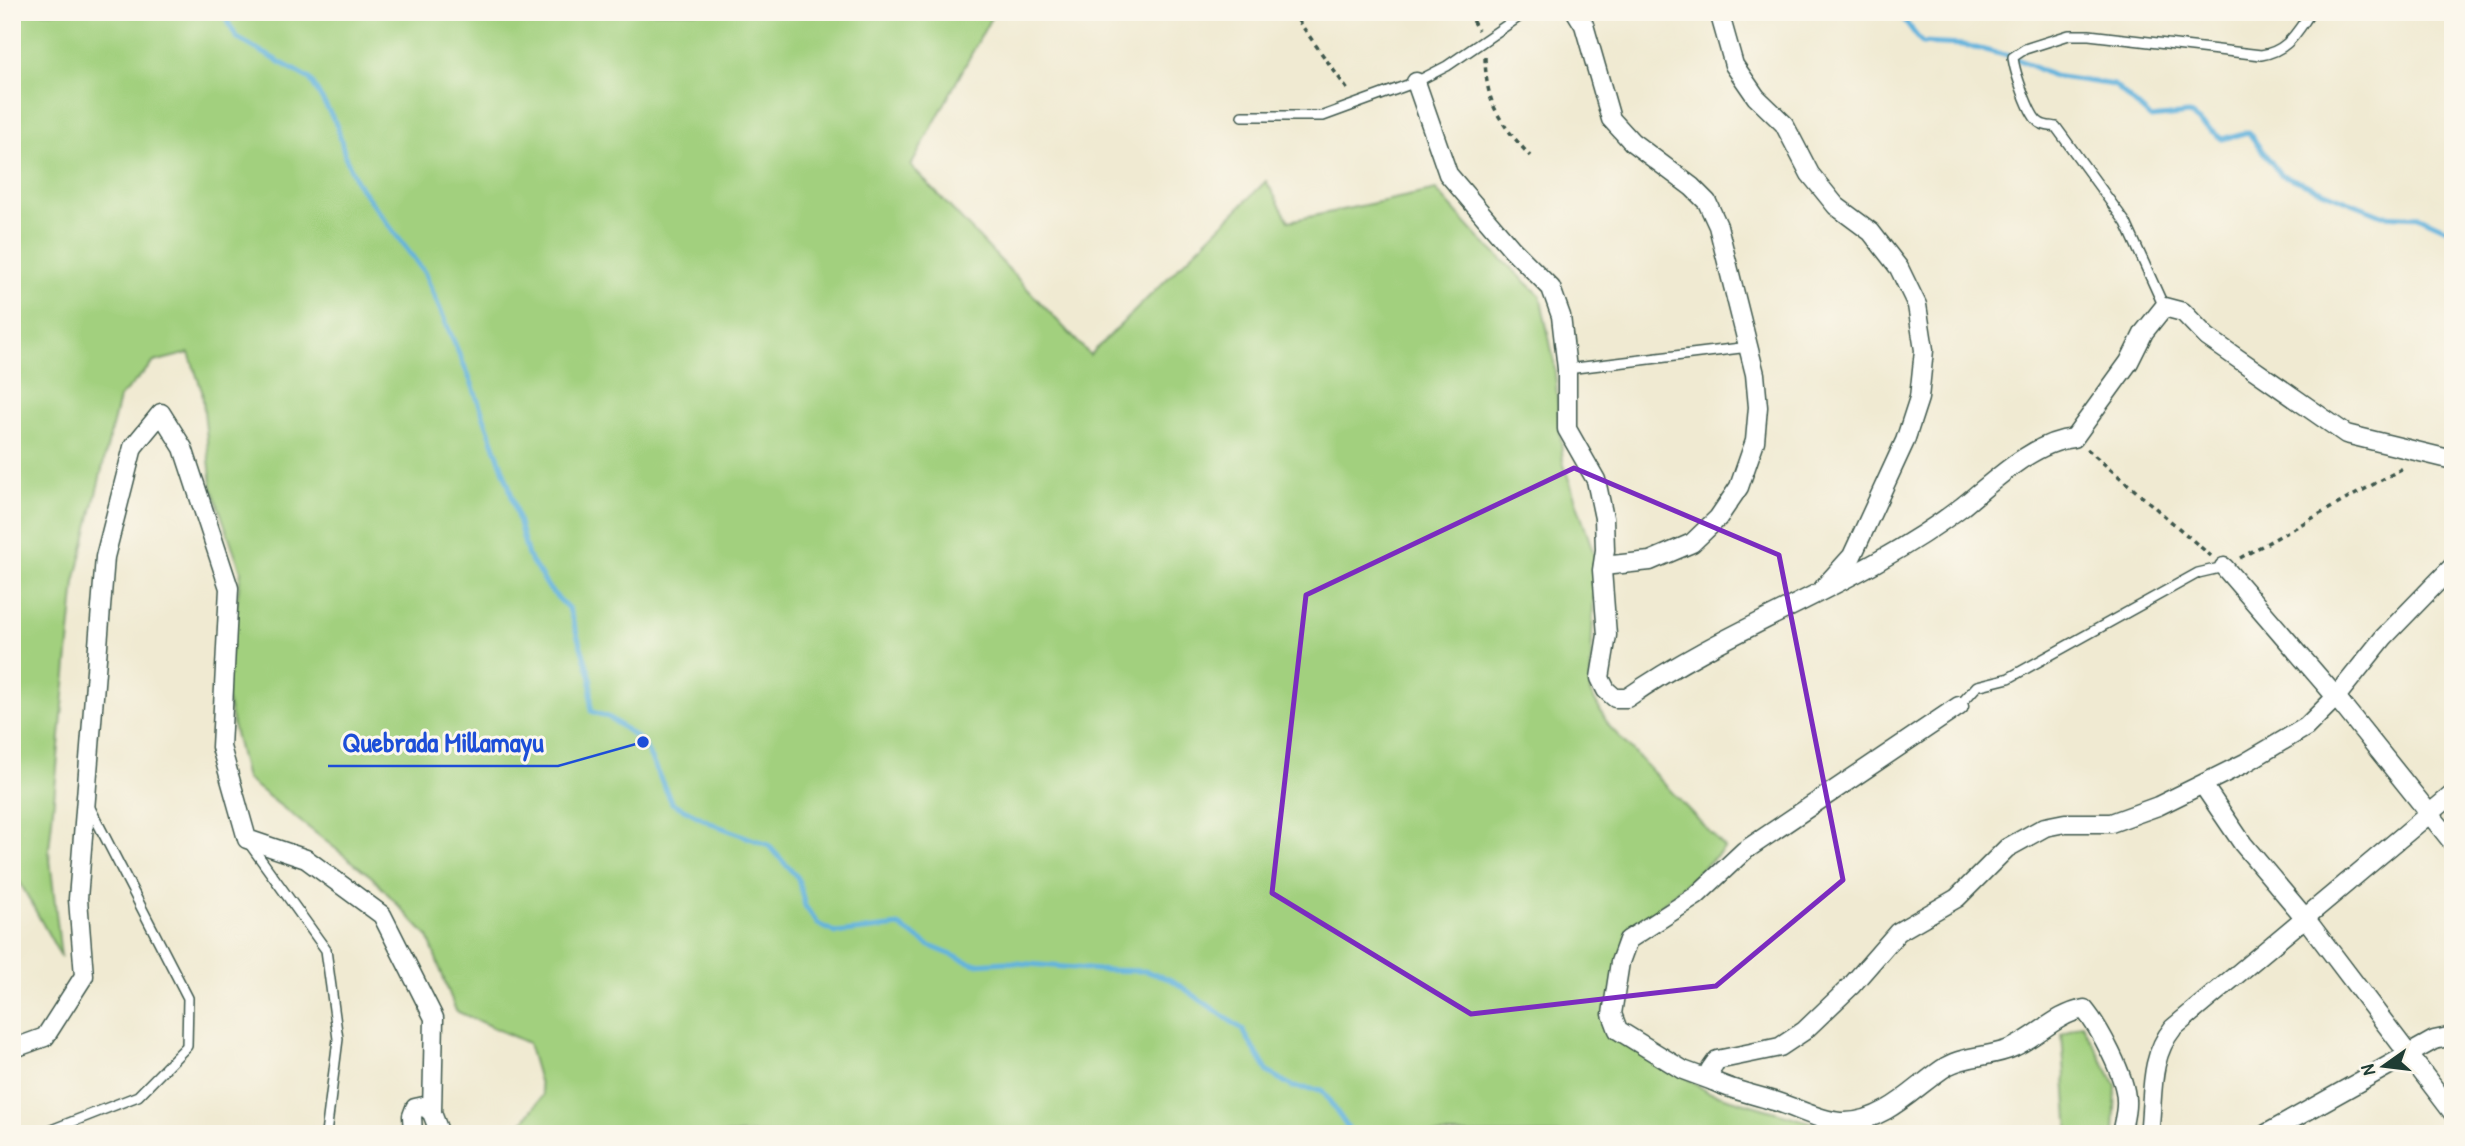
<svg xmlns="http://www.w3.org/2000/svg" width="2465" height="1146" viewBox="0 0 2465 1146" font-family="'Patrick Hand',sans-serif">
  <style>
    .green { fill: #a2d07e; stroke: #608659; stroke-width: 2 }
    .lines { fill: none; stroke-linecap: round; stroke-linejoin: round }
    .stream { stroke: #62b3dd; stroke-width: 5 }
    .lane-casing { stroke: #3e574c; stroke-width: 12 }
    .street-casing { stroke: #3e574c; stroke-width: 21 }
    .path { stroke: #3e574c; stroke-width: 3.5; stroke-dasharray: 5 5; stroke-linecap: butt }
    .lane { stroke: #fff; stroke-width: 9 }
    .street { stroke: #fff; stroke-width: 18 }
    .marked { fill: none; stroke: #7b2cbf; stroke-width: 5; stroke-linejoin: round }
    .leader { fill: none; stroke: #1d4ed8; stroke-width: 2.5 }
    .callout-dot { fill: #1d4ed8; stroke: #fbf7ec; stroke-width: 2.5 }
    .callout-label { font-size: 28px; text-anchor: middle; font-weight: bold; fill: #1d4ed8; stroke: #fbf7ec; stroke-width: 6; stroke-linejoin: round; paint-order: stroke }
  </style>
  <rect width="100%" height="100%" fill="#fbf7ec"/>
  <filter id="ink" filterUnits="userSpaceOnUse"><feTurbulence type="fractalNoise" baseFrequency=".0143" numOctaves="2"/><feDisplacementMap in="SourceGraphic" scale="14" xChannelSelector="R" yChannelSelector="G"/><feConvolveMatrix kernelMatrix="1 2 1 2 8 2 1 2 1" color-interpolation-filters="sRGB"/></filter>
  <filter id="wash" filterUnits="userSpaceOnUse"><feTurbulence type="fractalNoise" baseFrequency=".00686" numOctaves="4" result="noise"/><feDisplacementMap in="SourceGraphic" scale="28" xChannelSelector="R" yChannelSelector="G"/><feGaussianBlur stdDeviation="1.57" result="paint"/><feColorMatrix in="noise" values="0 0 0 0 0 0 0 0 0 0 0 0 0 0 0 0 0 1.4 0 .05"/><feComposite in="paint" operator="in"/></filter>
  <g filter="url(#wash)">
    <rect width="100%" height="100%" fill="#f0ead2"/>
    <g class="green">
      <path d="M12 12H994L911 166 1090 355 1266 181 1289 221 1436 190 1479 238 1540 295 1554 361 1563 462 1595 557 1590 692 1609 726 1725 848 1626 937 1619 1033 1708 1092 1840 1131V1134H514L543 1095 528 1043 456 1011 428 937 372 877 246 779 225 691 241 571 212 488 202 391 189 353 154 362 119 398 75 582 49 850 61 957 12 868Z"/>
      <path d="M2082 1024 2116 1085 2114 1134H2069L2062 1034Z"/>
    </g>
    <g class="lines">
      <g class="stream">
        <path d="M222 12 237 38 310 79 337 125 345 156 357 183 424 272 472 384 509 486 528 556 550 590 569 609 591 678V711L610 718 643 742 672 803 715 825 768 845 798 878 805 906 818 924 836 933 899 926 930 946 974 964 1006 962 1099 970 1145 971 1172 980 1242 1029 1268 1072 1293 1087 1322 1090 1352 1134"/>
        <path d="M1898 12 1922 43 1963 45 2013 57 2053 76 2114 85 2151 118 2189 114 2222 139 2248 132 2280 174 2382 215 2420 217 2453 232"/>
      </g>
    </g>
  </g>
  <g filter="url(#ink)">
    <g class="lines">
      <defs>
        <g id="lane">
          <path d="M1242 116H1323L1416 82 1447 66 1526 12"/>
          <path d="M2164 307 2126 223 2056 127C2051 126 2044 126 2040 123 2029 117 2014 69 2013 57L2025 49 2069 35H2089L2261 55C2288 51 2296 33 2311 12"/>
          <path d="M1567 369 1749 347"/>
          <path d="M1959 706 1977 686 2009 678 2198 573 2224 567"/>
          <path d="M249 843 326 950 338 1039 326 1134"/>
          <path d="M41 1134 138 1096 187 1046 188 998 88 804"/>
        </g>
        <g id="street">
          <path d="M1576 12 1584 25 1611 119 1632 142 1692 187 1707 202 1718 226 1755 374 1758 407 1755 441 1739 487 1718 518 1692 543 1650 561 1603 566"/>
          <path d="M1719 12 1734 65 1756 97 1784 124 1810 174 1836 206 1871 232 1899 268 1917 305 1924 350 1919 398 1905 441 1852 556 1824 587"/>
          <path d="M1416 82 1448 174 1512 249 1551 288 1561 316 1567 369V429L1596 480 1604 518 1605 550 1602 570 1607 635 1600 678 1606 690 1615 698H1627C1733 624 1860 585 1963 506 1994 481 2033 442 2074 438L2129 362 2144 332 2164 307 2183 312 2207 337 2346 434 2453 460"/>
          <path d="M2224 567 2336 697 2453 843"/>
          <path d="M2203 785 2243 844 2306 919 2453 1113"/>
          <path d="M12 1049 45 1037 84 976 78 899 105 557 133 447 161 413 183 448 229 588 221 747 247 839 306 859 382 915 434 1018 432 1113"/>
          <path d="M1713 1081 1683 1070 1618 1030 1612 1014 1620 962 1628 940 1696 896 1744 851 1959 706"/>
          <path d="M413 1134 412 1116 415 1108 424 1106 432 1113 440 1134"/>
          <path d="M2121 1134C2123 1123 2127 1111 2126 1100 2126 1077 2099 1027 2084 1009 2057 1014 2038 1036 2014 1047 1994 1057 1966 1055 1947 1066 1926 1079 1908 1098 1886 1110 1840 1136 1816 1114 1774 1101 1754 1094 1733 1091 1713 1081L1710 1070 1717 1060 1780 1047 1804 1031 1851 986 1898 932 1957 898 2007 848 2045 827 2065 823H2111L2158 806 2245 763 2306 727 2336 697 2384 637 2453 566"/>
          <path d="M2149 1134C2154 1096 2148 1059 2173 1028L2453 794"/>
          <path d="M2266 1134 2434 1040 2453 1036"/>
        </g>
      </defs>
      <use href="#lane" class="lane-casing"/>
      <use href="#street" class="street-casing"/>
      <g class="path">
        <path d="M1292 12 1350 93"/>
        <path d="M1467 12 1478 30"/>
        <path d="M1485 57C1486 105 1499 121 1530 156"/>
        <path d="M2087 449 2211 556"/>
        <path d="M2240 558 2405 467"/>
      </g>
      <use href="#lane" class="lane"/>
      <use href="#street" class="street"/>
    </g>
  </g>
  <path class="marked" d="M1574 468 1779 555 1843 880 1716 986 1471 1014 1272 893 1306 595Z"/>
  <path class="leader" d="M643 742L558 766H328"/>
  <circle class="callout-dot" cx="643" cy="742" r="7"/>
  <g class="callout-label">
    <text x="443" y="752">Quebrada Millamayu</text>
  </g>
  <rect width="2465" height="1146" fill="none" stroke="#fbf7ec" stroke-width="42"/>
  <g transform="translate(2384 1066) rotate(256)" stroke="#fbf7ec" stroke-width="5" paint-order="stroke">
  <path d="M0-5L12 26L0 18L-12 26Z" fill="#1f3d34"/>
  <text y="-10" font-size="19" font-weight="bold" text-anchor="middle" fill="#1f3d34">N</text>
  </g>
</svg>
